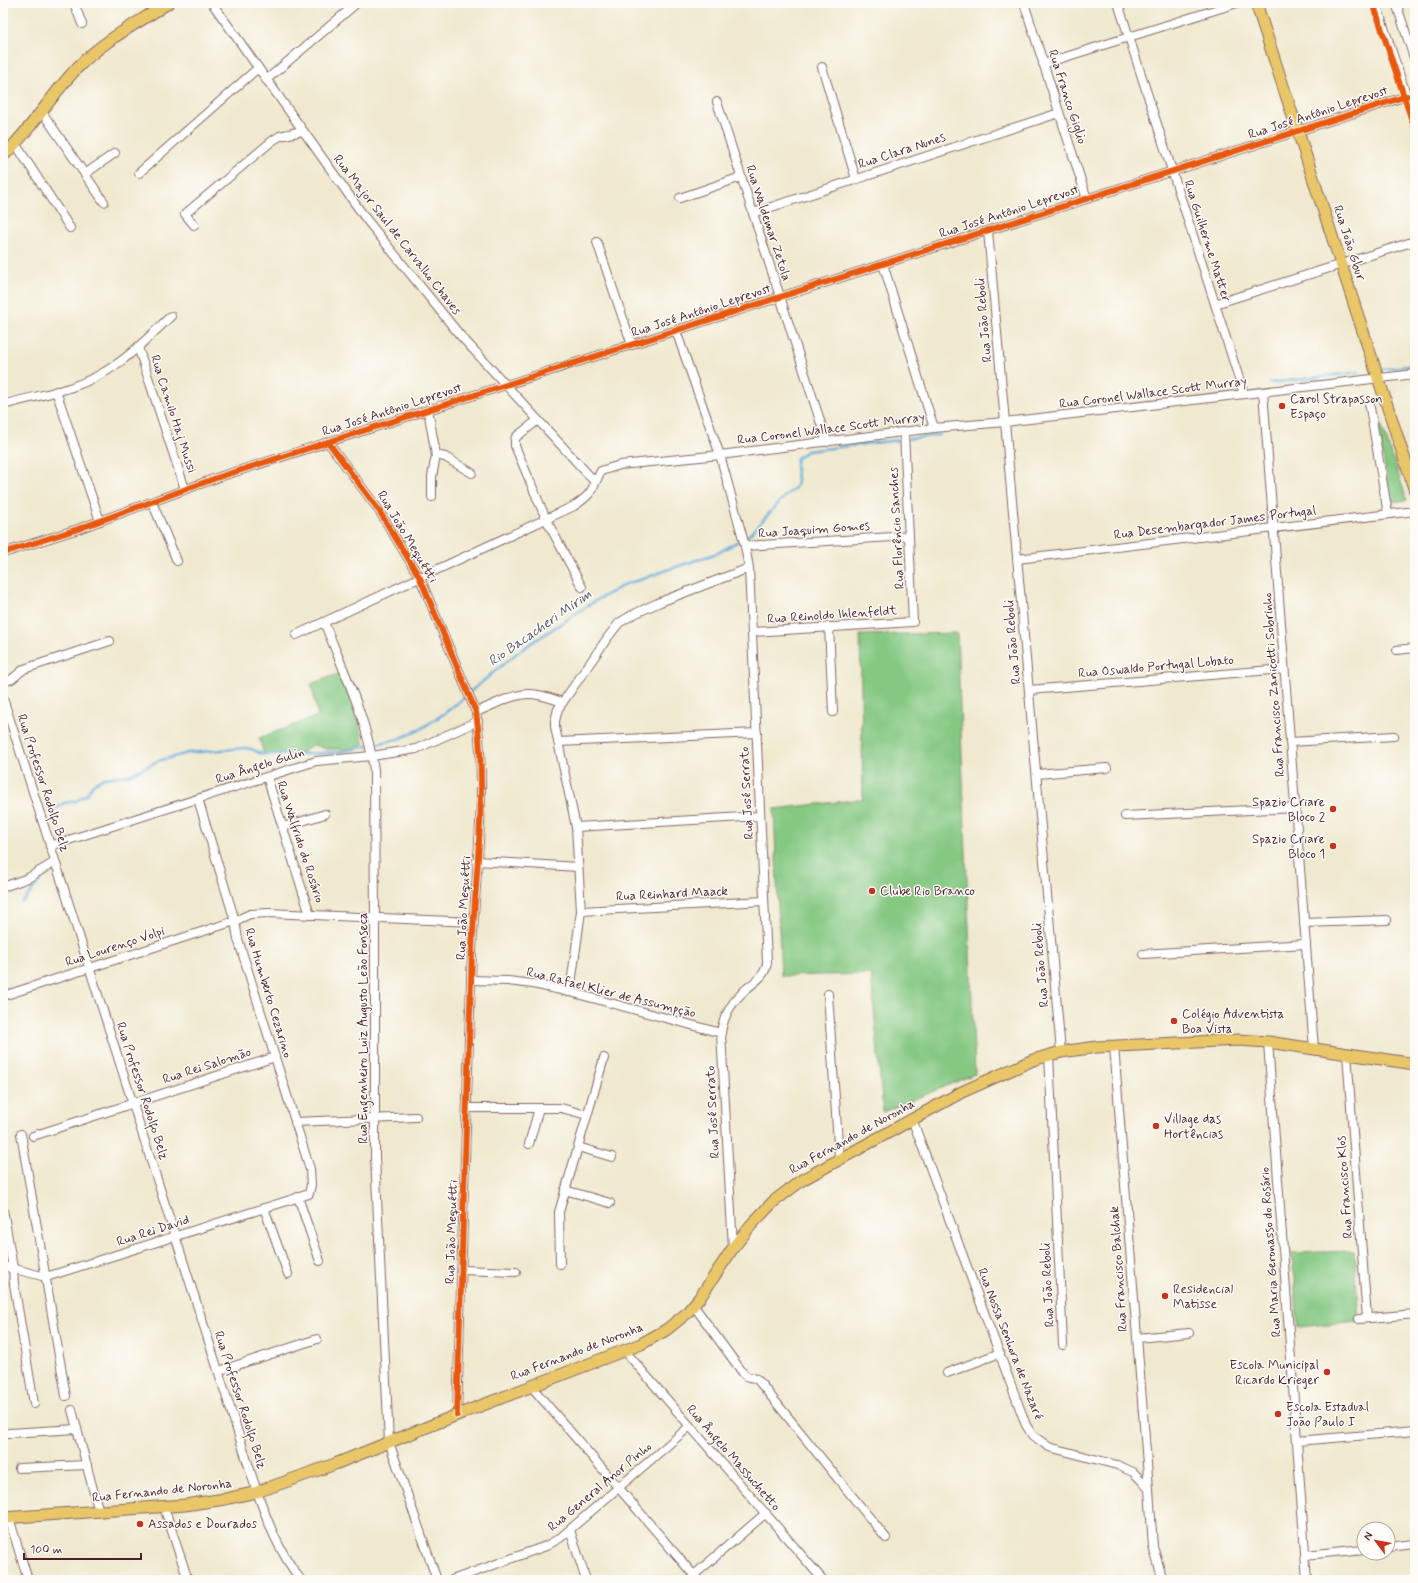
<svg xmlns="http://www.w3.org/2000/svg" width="1418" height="1583" viewBox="0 0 1418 1583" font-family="Mynerve,sans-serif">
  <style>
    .green { fill: #84c882; stroke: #677456 }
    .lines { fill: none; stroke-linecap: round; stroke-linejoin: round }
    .stream { stroke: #65addd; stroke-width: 2.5 }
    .minor-casing { stroke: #846664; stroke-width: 10 }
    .major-casing { stroke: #846664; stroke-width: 13 }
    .minor { stroke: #fff; stroke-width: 8 }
    .major { stroke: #e9c769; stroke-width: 11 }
    .cycleway-casing { stroke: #fdfcf7; stroke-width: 8 }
    .cycleway { stroke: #e8590c; stroke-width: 6 }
    .poi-dot { fill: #c8321e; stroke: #fdfcf7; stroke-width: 1.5 }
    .labels { text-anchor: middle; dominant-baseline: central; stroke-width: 3; stroke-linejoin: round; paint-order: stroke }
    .street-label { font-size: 13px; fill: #4a1f2b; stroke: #fdfcf7 }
    .poi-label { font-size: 13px; fill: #4a1f2b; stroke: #fdfcf7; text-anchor: start }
    .water-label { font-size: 14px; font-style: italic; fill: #555872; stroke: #fdfcf7 }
  </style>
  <rect width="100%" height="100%" fill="#fdfcf7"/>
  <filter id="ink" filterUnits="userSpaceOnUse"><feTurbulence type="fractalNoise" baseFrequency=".025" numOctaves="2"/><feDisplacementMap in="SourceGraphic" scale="8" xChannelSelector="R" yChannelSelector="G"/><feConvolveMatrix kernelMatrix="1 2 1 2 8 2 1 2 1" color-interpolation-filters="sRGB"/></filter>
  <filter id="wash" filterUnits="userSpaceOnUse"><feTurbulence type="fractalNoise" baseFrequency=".012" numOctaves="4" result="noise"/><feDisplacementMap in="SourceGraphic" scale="16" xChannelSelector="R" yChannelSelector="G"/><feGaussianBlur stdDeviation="0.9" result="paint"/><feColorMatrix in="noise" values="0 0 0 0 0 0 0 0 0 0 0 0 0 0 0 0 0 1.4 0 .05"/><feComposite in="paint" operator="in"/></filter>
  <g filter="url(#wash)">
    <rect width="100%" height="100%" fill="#f0e9cf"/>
    <g class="green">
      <path d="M1376 408 1407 500 1390 502Z"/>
      <path d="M957 633 975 1074 883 1112 871 974 781 976 774 809 863 799 860 635Z"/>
      <path d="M341 673 359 723 364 747 349 749H326L314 745 310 746 303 752 264 754 259 738 318 716 311 684Z"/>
      <path d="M1354 1251 1359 1321 1298 1327 1292 1253Z"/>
    </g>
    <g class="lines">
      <g class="stream">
        <path d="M1383 369 1415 365"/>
        <path d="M1270 383 1359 372"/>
        <path d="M470 692 518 652 595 601 628 583 640 580 664 571 718 553 750 534 786 495 795 488 797 482 796 463 797 458 807 451 940 435"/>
        <path d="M54 810 64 803 76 801 87 794 93 784 104 778 129 775 158 761 188 753 245 748 251 749 262 754H306L340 752 390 741 401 738 419 730 445 713 466 696"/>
        <path d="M22 902C28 898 39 880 46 873"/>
      </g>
    </g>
  </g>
  <g filter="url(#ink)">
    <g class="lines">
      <defs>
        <g id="minor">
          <path d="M74 3 82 24"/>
          <path d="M212 3 366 219 459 334 595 482"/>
          <path d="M1024 3 1087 199"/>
          <path d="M1118 3 1244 394"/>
          <path d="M1376 3 1415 122"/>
          <path d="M1396 3 1415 61"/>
          <path d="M1043 64 1237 3"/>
          <path d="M822 67 856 179"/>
          <path d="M266 80 357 3"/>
          <path d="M717 102 827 442"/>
          <path d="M42 112 104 202"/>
          <path d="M15 143 70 228"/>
          <path d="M139 173 258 68"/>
          <path d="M85 174 115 153"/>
          <path d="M680 198 741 177"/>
          <path d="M753 213 1059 113"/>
          <path d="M194 225 185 214 272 141 280 136 302 131"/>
          <path d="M988 231 1061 1052"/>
          <path d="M597 242 632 345"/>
          <path d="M883 264 934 428"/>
          <path d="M1215 304 1415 241"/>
          <path d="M676 331 720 455 745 546 749 568 767 962C766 978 751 983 741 994 730 1005 723 1018 721 1033L733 1248"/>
          <path d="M138 347 185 489"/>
          <path d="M56 391 100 521"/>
          <path d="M1263 392 1314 1049"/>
          <path d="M1369 402 1388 514"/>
          <path d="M3 405C25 398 49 395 72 387 116 372 138 347 171 316"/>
          <path d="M428 410 436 455 432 477V497"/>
          <path d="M538 420 516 437 515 440V446L546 519 582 587"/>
          <path d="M328 442 378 509 420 578 476 712C488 792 475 873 472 952 466 1106 462 1261 457 1415"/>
          <path d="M436 455 445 457 472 473"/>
          <path d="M152 502 177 561"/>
          <path d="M745 546 909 536"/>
          <path d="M3 553 78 529 219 477 1407 96"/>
          <path d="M1017 559 1415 511"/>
          <path d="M324 622C343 670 367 718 374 770L375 918V1157L389 1442 437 1580"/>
          <path d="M829 627 833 712"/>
          <path d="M752 632 913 622 904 432"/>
          <path d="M296 635 574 506C594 493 591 490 601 471L620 465 720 455 934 428 1005 422 1415 374"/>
          <path d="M1397 650 1415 648"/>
          <path d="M3 682 12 679 24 669 110 641"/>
          <path d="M1029 690 1284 669"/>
          <path d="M3 698 257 1492C269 1525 279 1552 301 1580"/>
          <path d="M476 712C492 706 512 694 529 694 541 694 552 699 563 702"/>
          <path d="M558 742 757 733"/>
          <path d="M1290 742 1394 736"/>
          <path d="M1037 774 1107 768"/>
          <path d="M267 777 310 915"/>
          <path d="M1125 816 1295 808"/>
          <path d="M283 827 325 814"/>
          <path d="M576 827 760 816"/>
          <path d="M50 846 316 761 372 756 416 749 478 721"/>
          <path d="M477 861 578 867"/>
          <path d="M3 887 28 878 55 862"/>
          <path d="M581 911 764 901"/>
          <path d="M1304 923 1387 920"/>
          <path d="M1143 954 1306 944"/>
          <path d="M471 980 508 981 533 984 570 992 721 1033"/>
          <path d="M570 992 581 911 576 827 555 727V721L558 709 608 637 619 623 632 615 660 602 749 568"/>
          <path d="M828 994 839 1158"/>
          <path d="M3 996 235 921 250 914 268 913 473 922"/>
          <path d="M1268 1042 1307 1580"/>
          <path d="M1114 1046 1149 1489"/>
          <path d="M1347 1054 1367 1318"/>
          <path d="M1049 1055 1063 1345"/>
          <path d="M467 1108H561L587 1115"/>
          <path d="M912 1119 1026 1425 1032 1435 1049 1447 1117 1465 1133 1472 1141 1480 1149 1489 1153 1547 1163 1580"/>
          <path d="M295 1122 416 1117"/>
          <path d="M21 1134 66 1396"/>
          <path d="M33 1136 275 1057"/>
          <path d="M529 1144 539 1108"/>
          <path d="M578 1147 612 1157"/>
          <path d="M565 1190 610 1203"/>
          <path d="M298 1197 320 1261"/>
          <path d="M264 1208 288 1274"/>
          <path d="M3 1209 13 1268 14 1284 34 1404"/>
          <path d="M560 1264 559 1212 604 1058"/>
          <path d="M3 1266 46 1277 309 1194 311 1185 310 1169 238 939 235 921 198 799"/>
          <path d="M462 1270 516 1272"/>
          <path d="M694 1306 743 1373 746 1376 757 1379 886 1538"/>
          <path d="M1359 1319 1415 1314"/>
          <path d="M1137 1338 1189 1333"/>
          <path d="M625 1351 823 1580"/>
          <path d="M219 1371 317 1339"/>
          <path d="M947 1373 1000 1353"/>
          <path d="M531 1386 698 1580"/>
          <path d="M72 1410 99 1512"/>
          <path d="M9 1433 77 1429"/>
          <path d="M1297 1441 1415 1431"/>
          <path d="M19 1468 87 1465"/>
          <path d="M164 1507 188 1580"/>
          <path d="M9 1518 28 1580"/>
          <path d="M570 1530 586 1580"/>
          <path d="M1388 1547 1415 1544"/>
          <path d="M1305 1555 1364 1549"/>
          <path d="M694 1575 766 1513"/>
          <path d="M452 1580 546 1546 560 1538 690 1426"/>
        </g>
        <g id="major">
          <path d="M1256 3 1415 491"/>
          <path d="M3 156C32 129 51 95 78 67 104 40 138 23 168 3"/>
          <path d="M3 1518 185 1505 225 1499 257 1492 335 1464 457 1415 641 1344 666 1330 686 1314 701 1296 733 1248 751 1225 773 1202 802 1180 962 1092 1033 1060 1061 1052 1097 1047 1238 1040 1268 1042 1415 1064"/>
        </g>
      </defs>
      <use href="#minor" class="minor-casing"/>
      <use href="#major" class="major-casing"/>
      <use href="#minor" class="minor"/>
      <use href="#major" class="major"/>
      <defs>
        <g id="cycleway">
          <path d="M1373 3 1415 130"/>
          <path d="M328 442 378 509 420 578 476 712C488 792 475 873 472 952 466 1106 462 1261 457 1415"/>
          <path d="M3 553 78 529 219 477 1407 96"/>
        </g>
      </defs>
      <use href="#cycleway" class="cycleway-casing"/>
      <use href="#cycleway" class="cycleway"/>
    </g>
  </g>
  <g class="poi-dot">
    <circle cx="1282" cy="406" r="4"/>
    <circle cx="1333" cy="809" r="4"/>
    <circle cx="1333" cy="846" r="4"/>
    <circle cx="872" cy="891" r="4"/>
    <circle cx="1174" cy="1021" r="4"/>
    <circle cx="1156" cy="1126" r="4"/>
    <circle cx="1165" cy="1296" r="4"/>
    <circle cx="1327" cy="1372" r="4"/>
    <circle cx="1278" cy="1414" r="4"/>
    <circle cx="140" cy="1524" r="4"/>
  </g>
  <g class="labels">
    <g class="street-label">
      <text transform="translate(1067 97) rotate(72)">Rua Franco Giglio</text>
      <text transform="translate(1318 113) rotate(-18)">Rua José Antônio Leprevost</text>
      <text transform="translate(902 151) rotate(-18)">Rua Clara Nunes</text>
      <text transform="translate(1009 212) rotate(-18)">Rua José Antônio Leprevost</text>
      <text transform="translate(768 223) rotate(72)">Rua Waldemar Zetola</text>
      <text transform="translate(397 235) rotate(52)">Rua Major Saul de Carvalho Chaves</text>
      <text transform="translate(1207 241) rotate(72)">Rua Guilherme Matter</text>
      <text transform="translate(1349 243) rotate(72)">Rua João Gbur</text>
      <text transform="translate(701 311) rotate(-18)">Rua José Antônio Leprevost</text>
      <text transform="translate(984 320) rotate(-95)">Rua João Reboli</text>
      <text transform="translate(1153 393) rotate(-7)">Rua Coronel Wallace Scott Murray</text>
      <text transform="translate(392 410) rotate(-18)">Rua José Antônio Leprevost</text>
      <text transform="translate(173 414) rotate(72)">Rua Camilo Haj Mussi</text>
      <text transform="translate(831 429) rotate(-7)">Rua Coronel Wallace Scott Murray</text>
      <text transform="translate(1215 523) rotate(-7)">Rua Desembargador James Portugal</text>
      <text transform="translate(897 528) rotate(-93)">Rua Florêncio Sanches</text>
      <text transform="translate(814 530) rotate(-4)">Rua Joaquim Gomes</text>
      <text transform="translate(407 537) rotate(59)">Rua João Mequétti</text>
      <text transform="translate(832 615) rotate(-4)">Rua Reinoldo Ihlenfeldt</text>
      <text transform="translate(1013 642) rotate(-95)">Rua João Reboli</text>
      <text transform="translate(1156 667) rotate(-5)">Rua Oswaldo Portugal Lobato</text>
      <text transform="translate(1274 685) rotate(-94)">Rua Francisco Zanicotti Sobrinho</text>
      <text transform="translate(260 766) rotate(-18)">Rua Ângelo Gulin</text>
      <text transform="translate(43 783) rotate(72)">Rua Professor Rodolfo Belz</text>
      <text transform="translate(747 793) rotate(-93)">Rua José Serrato</text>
      <text transform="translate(300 842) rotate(72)">Rua Walfrido do Rosário</text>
      <text transform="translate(672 894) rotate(-3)">Rua Reinhard Maack</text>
      <text transform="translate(464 908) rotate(-87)">Rua João Mequétti</text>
      <text transform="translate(115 947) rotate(-18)">Rua Lourenço Volpi</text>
      <text transform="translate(1041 965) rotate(-95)">Rua João Reboli</text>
      <text transform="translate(268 993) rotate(73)">Rua Humberto Cezarino</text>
      <text transform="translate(611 993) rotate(14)">Rua Rafael Klier de Assumpção</text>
      <text transform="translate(363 1028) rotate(-90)">Rua Engenheiro Luiz Augusto Leão Fonseca</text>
      <text transform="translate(207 1066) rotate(-18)">Rua Rei Salomão</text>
      <text transform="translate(142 1091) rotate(72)">Rua Professor Rodolfo Belz</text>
      <text transform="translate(713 1112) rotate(-93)">Rua José Serrato</text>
      <text transform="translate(852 1137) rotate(-29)">Rua Fernando de Noronha</text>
      <text transform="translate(1345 1187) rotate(-94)">Rua Francisco Klos</text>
      <text transform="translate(153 1231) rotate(-18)">Rua Rei David</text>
      <text transform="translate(452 1232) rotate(-88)">Rua João Mequétti</text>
      <text transform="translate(1271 1252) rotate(-94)">Rua Maria Geronasso do Rosário</text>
      <text transform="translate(1119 1269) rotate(-94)">Rua Francisco Balchak</text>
      <text transform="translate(1048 1285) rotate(-93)">Rua João Reboli</text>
      <text transform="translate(1010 1344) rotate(69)">Rua Nossa Senhora de Nazaré</text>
      <text transform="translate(577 1352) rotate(-21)">Rua Fernando de Noronha</text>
      <text transform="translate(240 1400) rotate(72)">Rua Professor Rodolfo Belz</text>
      <text transform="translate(733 1458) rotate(49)">Rua Ângelo Massuchetto</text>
      <text transform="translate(600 1487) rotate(-40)">Rua General Anor Pinho</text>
      <text transform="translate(162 1491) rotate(-6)">Rua Fernando de Noronha</text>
    </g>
    <g class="poi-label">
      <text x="1290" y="399">Carol Strapasson<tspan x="1290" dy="15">Espaço</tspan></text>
      <text x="1325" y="802" text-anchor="end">Spazio Criare<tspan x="1325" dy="15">Bloco 2</tspan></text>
      <text x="1325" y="839" text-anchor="end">Spazio Criare<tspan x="1325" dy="15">Bloco 1</tspan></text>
      <text x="880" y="891">Clube Rio Branco</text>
      <text x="1182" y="1014">Colégio Adventista<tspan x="1182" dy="15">Boa Vista</tspan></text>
      <text x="1164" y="1119">Village das<tspan x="1164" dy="15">Hortências</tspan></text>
      <text x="1173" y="1289">Residencial<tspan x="1173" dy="15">Matisse</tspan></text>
      <text x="1319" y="1365" text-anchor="end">Escola Municipal<tspan x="1319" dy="15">Ricardo Krieger</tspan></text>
      <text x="1286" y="1407">Escola Estadual<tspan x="1286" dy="15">João Paulo I</tspan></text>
      <text x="148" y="1524">Assados e Dourados</text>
    </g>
    <g class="water-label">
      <text transform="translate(540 628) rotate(-35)">Rio Bacacheri Mirim</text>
    </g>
  </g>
  <rect width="1418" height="1583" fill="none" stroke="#fdfcf7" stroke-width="16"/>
  <g transform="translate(1376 1541) rotate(302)"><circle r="19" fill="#fdfcf7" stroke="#b5a4a5"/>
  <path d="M0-3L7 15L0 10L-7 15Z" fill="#c8321e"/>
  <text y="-6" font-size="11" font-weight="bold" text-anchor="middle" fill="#4a1f2b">N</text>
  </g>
  <path d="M24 1553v6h117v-6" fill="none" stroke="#4a1f2b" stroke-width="2"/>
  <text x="30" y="1553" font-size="12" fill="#4a1f2b" stroke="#fdfcf7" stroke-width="3" paint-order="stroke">100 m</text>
</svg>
